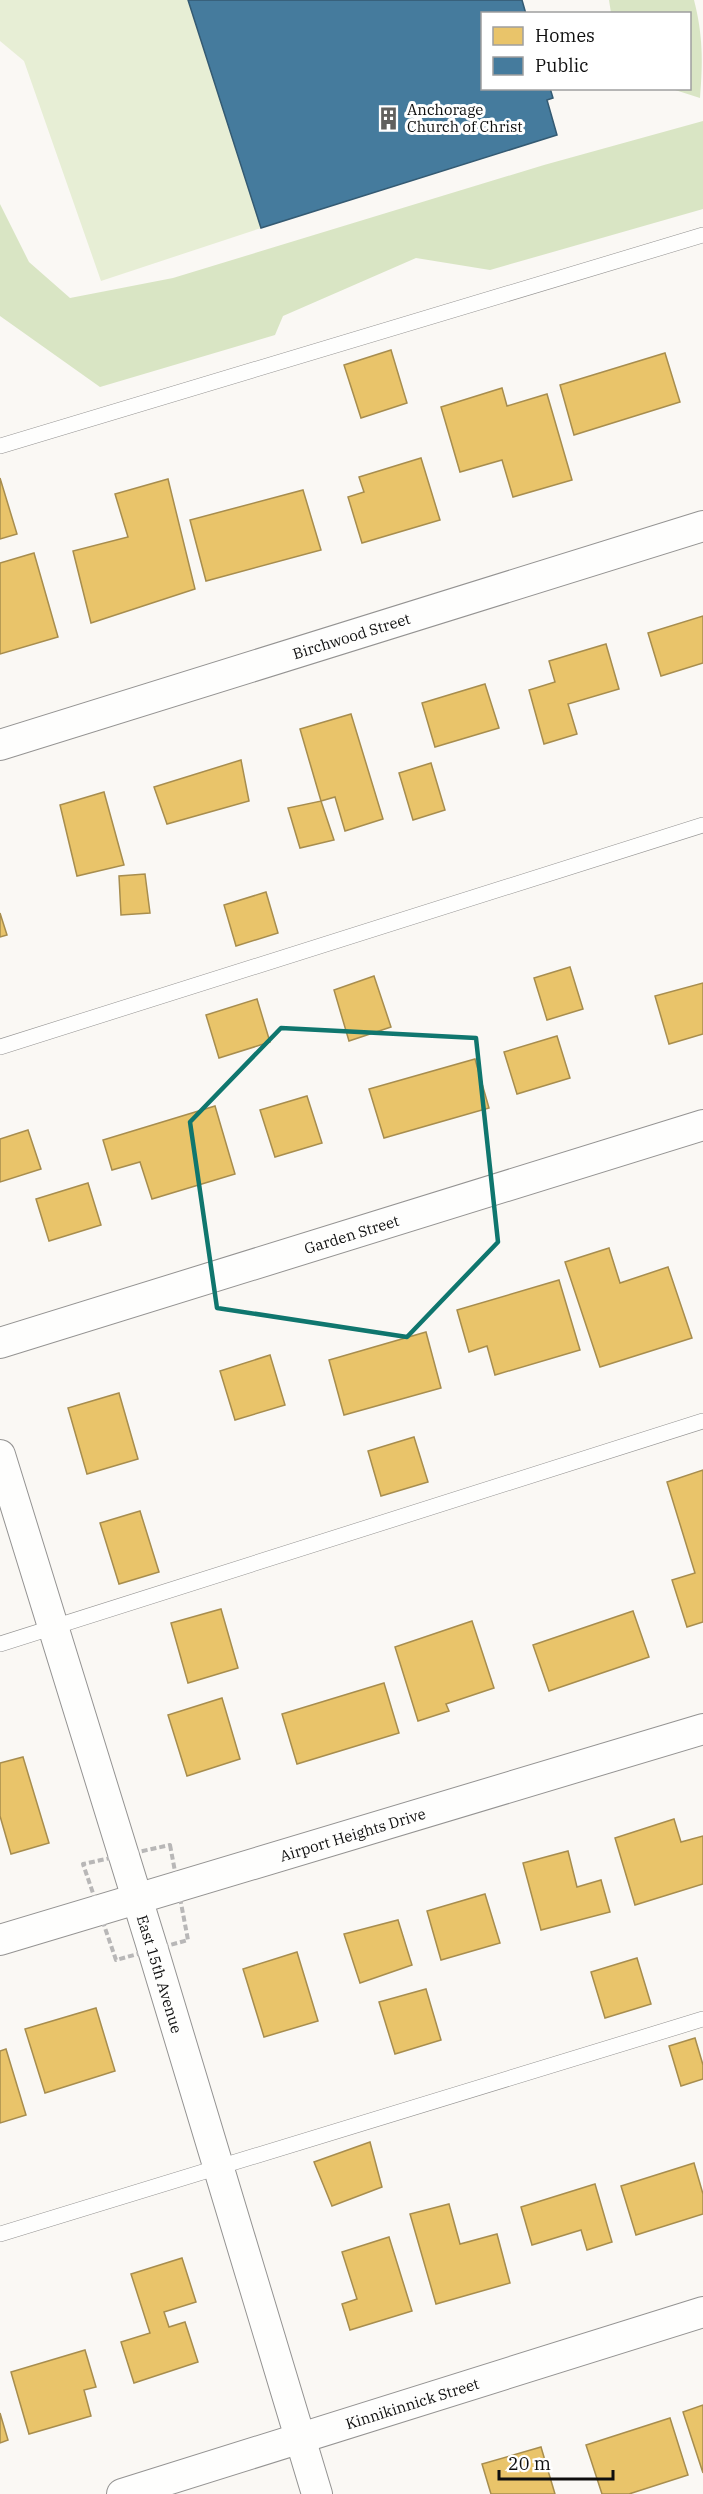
<svg xmlns="http://www.w3.org/2000/svg" width="703" height="2494" viewBox="0 0 703 2494" font-family="'IBM Plex Serif',serif">
  <style>
    .green { fill: #e7eed5 }
    .forest { fill: #d9e5c4 }
    .homes { fill: #e9c46a; stroke: #a78d4e; stroke-width: 1.5 }
    .public { fill: #457b9d; stroke: #345a72; stroke-width: 1.5 }
    .lines { fill: none; stroke-linecap: round; stroke-linejoin: round }
    .lane-casing { stroke: #949392; stroke-width: 16 }
    .street-casing { stroke: #949392; stroke-width: 32 }
    .path { stroke: #b8b7b7; stroke-width: 4; stroke-dasharray: 6 3; stroke-linecap: butt }
    .lane { stroke: #fefefd; stroke-width: 15 }
    .street { stroke: #fefefd; stroke-width: 30 }
    .marked { fill: none; stroke: #0f766e; stroke-width: 4.5; stroke-linejoin: round }
    .labels { text-anchor: middle; dominant-baseline: central; stroke-width: 6; stroke-linejoin: round; paint-order: stroke }
    .poi-label { font-size: 15px; fill: #0e0e0e; stroke: #fff; text-anchor: start }
    .street-label { font-size: 15px; fill: #0e0e0e; stroke: #fff }
  </style>
  <rect width="100%" height="100%" fill="#faf8f4"/>
  <path class="green" d="M0 0H188L261 228 101 281 24 61 0 41Z"/>
  <g class="forest">
    <path d="M609 0H694C703 35 703 62 700 98L672 89 690 88V14L611 13Z"/>
    <path d="M703 121V209L490 270 416 258 283 316 275 335 100 387 0 316V204L29 262 70 298 173 278 544 165Z"/>
  </g>
  <g class="homes">
    <path d="M391 350 407 403 361 418 344 365Z"/>
    <path d="M665 353 680 402 574 435 560 385Z"/>
    <path d="M502 388 507 406 547 394 572 480 513 497 502 460 460 472 441 407Z"/>
    <path d="M421 458 440 520 362 543 348 497 364 492 359 477Z"/>
    <path d="M0 478 17 534 0 539Z"/>
    <path d="M168 479 195 589 91 623 73 551 128 537 115 494Z"/>
    <path d="M303 490 321 550 206 581 190 520Z"/>
    <path d="M34 553 58 637 0 654V563Z"/>
    <path d="M703 616V663L661 676 648 633Z"/>
    <path d="M606 644 619 689 568 704 577 734 544 744 529 690 555 682 549 661Z"/>
    <path d="M485 684 499 728 435 747 422 703Z"/>
    <path d="M351 714 383 819 345 831 335 797 321 801 300 729Z"/>
    <path d="M241 760 249 801 167 824 154 787Z"/>
    <path d="M431 763 445 810 413 820 399 773Z"/>
    <path d="M104 792 124 865 77 876 60 805Z"/>
    <path d="M321 801 334 840 300 848 288 808Z"/>
    <path d="M145 874 150 913 121 915 119 876Z"/>
    <path d="M266 892 278 933 236 946 224 905Z"/>
    <path d="M0 913 7 935 0 937Z"/>
    <path d="M570 967 583 1009 547 1020 534 978Z"/>
    <path d="M374 976 391 1027 349 1041 334 990Z"/>
    <path d="M703 983V1034L669 1044 655 996Z"/>
    <path d="M257 999 270 1042 219 1058 206 1015Z"/>
    <path d="M557 1036 570 1078 517 1094 504 1052Z"/>
    <path d="M475 1059 489 1108 384 1138 369 1089Z"/>
    <path d="M307 1096 322 1143 275 1157 260 1110Z"/>
    <path d="M215 1106 235 1174 152 1199 140 1162 112 1170 103 1140Z"/>
    <path d="M28 1130 41 1169 0 1182V1139Z"/>
    <path d="M88 1183 101 1225 49 1241 36 1199Z"/>
    <path d="M609 1248 620 1283 668 1267 692 1338 600 1367 565 1262Z"/>
    <path d="M559 1280 580 1350 495 1375 487 1346 469 1352 457 1310Z"/>
    <path d="M426 1332 441 1388 344 1415 329 1360Z"/>
    <path d="M270 1355 285 1405 235 1420 220 1371Z"/>
    <path d="M119 1393 138 1459 87 1474 68 1408Z"/>
    <path d="M414 1437 428 1482 381 1496 368 1451Z"/>
    <path d="M703 1470V1622L687 1627 672 1580 695 1573 667 1482Z"/>
    <path d="M140 1511 159 1572 119 1584 100 1523Z"/>
    <path d="M221 1609 238 1668 188 1683 171 1623Z"/>
    <path d="M633 1611 649 1657 549 1691 533 1645Z"/>
    <path d="M472 1621 494 1688 446 1704 449 1711 418 1721 395 1647Z"/>
    <path d="M384 1683 399 1733 297 1764 282 1714Z"/>
    <path d="M222 1698 240 1759 187 1776 168 1715Z"/>
    <path d="M23 1757 49 1843 11 1854 0 1816V1763Z"/>
    <path d="M674 1819 681 1842 703 1836V1884L635 1905 615 1838Z"/>
    <path d="M568 1851 577 1887 601 1880 610 1912 541 1930 523 1863Z"/>
    <path d="M485 1894 500 1943 441 1960 427 1911Z"/>
    <path d="M398 1920 412 1965 360 1983 344 1934Z"/>
    <path d="M297 1952 318 2021 264 2037 243 1969Z"/>
    <path d="M637 1958 651 2004 605 2018 591 1972Z"/>
    <path d="M426 1989 441 2040 395 2054 379 2002Z"/>
    <path d="M96 2008 115 2071 45 2093 25 2029Z"/>
    <path d="M695 2038 703 2065V2079L681 2086 669 2046Z"/>
    <path d="M6 2049 26 2115 0 2123V2051Z"/>
    <path d="M370 2142 382 2187 332 2206 314 2162Z"/>
    <path d="M694 2163 703 2194V2214L636 2235 621 2186Z"/>
    <path d="M595 2184 612 2242 587 2250 581 2230 532 2245 521 2207Z"/>
    <path d="M449 2204 460 2244 497 2234 510 2283 436 2304 410 2214Z"/>
    <path d="M389 2237 412 2311 350 2330 342 2304 357 2299 342 2252Z"/>
    <path d="M182 2258 196 2302 164 2312 169 2327 185 2322 198 2362 134 2383 121 2342 150 2333 131 2274Z"/>
    <path d="M85 2350 96 2387 84 2390 91 2416 29 2434 11 2372Z"/>
    <path d="M703 2405V2473L683 2412Z"/>
    <path d="M0 2413 8 2440 0 2443Z"/>
    <path d="M670 2418 688 2475 629 2494H602L586 2445Z"/>
    <path d="M541 2447 555 2494H491L482 2464Z"/>
  </g>
  <path class="public" d="M188 0H522L526 14H482V88H550L553 98 547 100 557 135 261 228Z"/>
  <g class="lines">
    <defs>
      <g id="lane">
        <path d="M0 446 703 235"/>
        <path d="M0 1047 703 825"/>
        <path d="M0 1644 703 1421"/>
        <path d="M0 2234 703 2019"/>
      </g>
      <g id="street">
        <path id="s1" d="M0 745 703 526"/>
        <path id="s2" d="M0 1343 703 1125"/>
        <path id="s3" d="M0 1455 153 1950 317 2494"/>
        <path id="s4" d="M0 1940 703 1729"/>
        <path id="s5" d="M122 2494 703 2312"/>
      </g>
    </defs>
    <use href="#lane" class="lane-casing"/>
    <use href="#street" class="street-casing"/>
    <path class="path" d="M170 1845 188 1940 116 1960 83 1864Z"/>
    <use href="#lane" class="lane"/>
    <use href="#street" class="street"/>
  </g>
  <path class="marked" d="M281 1028 476 1038 498 1242 407 1337 217 1308 190 1122Z"/>
  <defs>
    <symbol id="building-bare" viewBox="-9 -9 18 18"><path d="M-4-6H4V6H1V3H-1V6H-4ZM-2.5-4.3h1.7v1.8h-1.7ZM.8-4.3h1.7v1.8H.8ZM-2.5-1h1.7V.8h-1.7ZM.8-1h1.7V.8H.8Z" fill="#61605e" stroke="#fff" stroke-width="2.5" paint-order="stroke"/></symbol>
  </defs>
  <g fill-rule="evenodd">
    <use href="#building-bare" x="372" y="102" width="33" height="33"/>
  </g>
  <g class="labels">
    <g class="poi-label">
      <text x="407" y="109">Anchorage<tspan x="407" dy="17">Church of Christ</tspan></text>
    </g>
    <g class="street-label">
      <text stroke="none"><textPath href="#s1" startOffset="368">Birchwood Street</textPath></text>
      <text stroke="none"><textPath href="#s2" startOffset="368">Garden Street</textPath></text>
      <text stroke="none"><textPath href="#s4" startOffset="368">Airport Heights Drive</textPath></text>
      <text stroke="none"><textPath href="#s3" startOffset="543">East 15th Avenue</textPath></text>
      <text stroke="none"><textPath href="#s5" startOffset="304">Kinnikinnick Street</textPath></text>
    </g>
  </g>
  <rect x="481" y="12" width="210" height="78" fill="#ffffff" stroke="#9f9f9f" stroke-width="1.5"/>
  <rect x="493" y="27" width="30" height="18" fill="#e9c46a" stroke="#9f9f9f" stroke-width="1.5"/>
  <text x="535" y="42" font-size="18" fill="#0e0e0e">Homes</text>
  <rect x="493" y="57" width="30" height="18" fill="#457b9d" stroke="#9f9f9f" stroke-width="1.5"/>
  <text x="535" y="72" font-size="18" fill="#0e0e0e">Public</text>
  <path d="M499 2470v9h114v-9" fill="none" stroke="#0e0e0e" stroke-width="3"/>
  <text x="508" y="2470" font-size="18" fill="#0e0e0e" stroke="#ffffff" stroke-width="4.5" paint-order="stroke">20 m</text>
</svg>
